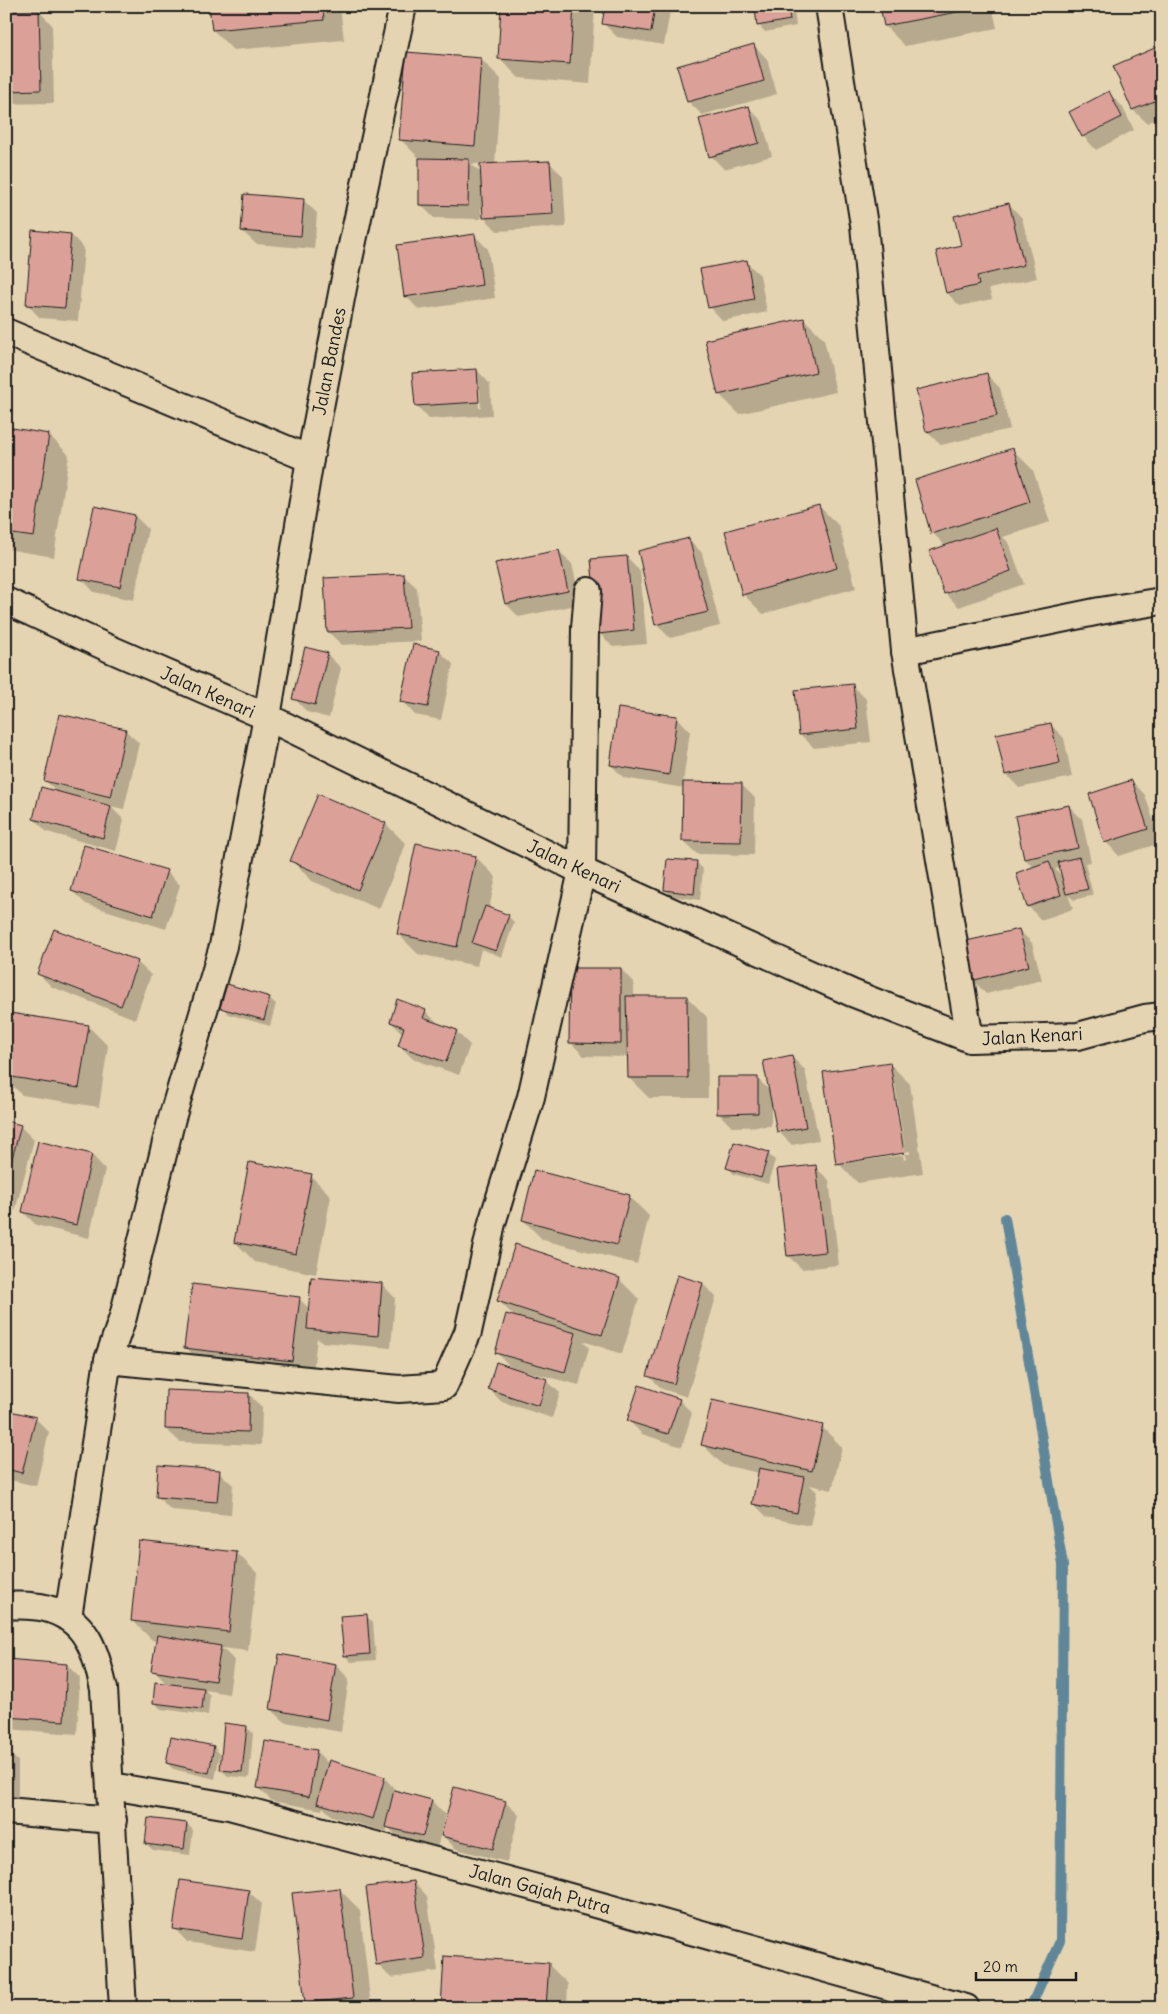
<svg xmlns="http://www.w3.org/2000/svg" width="1168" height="2014" viewBox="0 0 1168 2014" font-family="Delius,sans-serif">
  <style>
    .shadow { fill: #0003; fill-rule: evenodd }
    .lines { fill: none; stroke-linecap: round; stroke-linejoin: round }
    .stream { stroke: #5e8799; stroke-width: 10 }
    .building { fill: #dba199; stroke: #1c1c1c }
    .street-casing { stroke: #1c1c1c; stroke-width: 30 }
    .street { stroke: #e5d4b1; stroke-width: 26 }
    .labels { text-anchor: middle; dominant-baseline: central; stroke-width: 4; stroke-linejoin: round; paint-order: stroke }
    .street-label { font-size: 18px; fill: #1c1c1c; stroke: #e5d4b1 }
  </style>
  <rect width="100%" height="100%" fill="#e5d4b1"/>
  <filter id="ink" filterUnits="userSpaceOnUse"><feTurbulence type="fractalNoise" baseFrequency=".02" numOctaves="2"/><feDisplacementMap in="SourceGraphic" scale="10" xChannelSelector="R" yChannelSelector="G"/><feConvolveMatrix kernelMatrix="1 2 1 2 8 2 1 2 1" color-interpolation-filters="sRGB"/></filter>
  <g filter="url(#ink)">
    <g class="shadow">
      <path d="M211 6H340L344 40 233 50 213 30Z"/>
      <path d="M503 6H595L590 84 519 78 499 58Z"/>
      <path d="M607 6H671L664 45 617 37 604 24Z"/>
      <path d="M773 6H789L794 11 796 26 765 32 759 25Z"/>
      <path d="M882 6H992L997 28 905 46 885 26Z"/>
      <path d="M39 11 52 25 54 103 7 104 6 12Z"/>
      <path d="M754 45 767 59 777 94 702 115 688 101Z"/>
      <path d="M1157 48 1162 53V117L1147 123 1133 110 1115 67Z"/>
      <path d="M481 59 501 79 495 165 550 163 563 176 566 227 497 231 484 217 483 208H481V219L434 218 420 204 421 160 401 140ZM471 164H481L482 174Z"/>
      <path d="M1109 93 1122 106 1134 130 1096 150 1083 136Z"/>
      <path d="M749 108 762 121 772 156 724 169 711 156Z"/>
      <path d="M303 200 317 213 314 249 256 244 242 231Z"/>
      <path d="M1009 204 1022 218 1037 278 989 289 992 299 960 306 947 293 937 252 963 246Z"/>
      <path d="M71 235 84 248 78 321 40 318 27 304Z"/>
      <path d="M474 235 488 249 495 298 419 310 406 296Z"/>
      <path d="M746 262 760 275 767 312 723 321 710 307Z"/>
      <path d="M804 319 824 339 836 392 739 414 719 394Z"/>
      <path d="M477 370 490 384 492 415 429 419 416 405ZM477 383H479L481 408H479Z"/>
      <path d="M987 375 1000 388 1010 429 941 445 927 432Z"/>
      <path d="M6 429 49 435 69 455 54 557 6 549Z"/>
      <path d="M1013 450 1033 470 1050 522 1003 537 1009 543 1024 584 959 607 945 593 946 547 933 533Z"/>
      <path d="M819 506 839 526 856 588 763 614 743 594Z"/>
      <path d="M135 516 148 529 134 600 94 592 81 578Z"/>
      <path d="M689 539 702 553 720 626 670 638 656 624Z"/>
      <path d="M559 551 572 564 581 604 519 617 506 604 497 564Z"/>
      <path d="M627 557 640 571 647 644 613 647 599 633Z"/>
      <path d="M404 575 417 588 421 641 342 645 328 632Z"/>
      <path d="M439 651 453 664 441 720 415 715 402 701Z"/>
      <path d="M327 654 341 668 329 718 307 712 294 698Z"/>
      <path d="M853 686 866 699 871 742 814 748 801 735Z"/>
      <path d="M677 717 690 731 683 783 741 784 755 798 754 855 697 854 683 841 684 788 624 778 611 765Z"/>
      <path d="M1051 725 1064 738 1072 777 1019 788 1006 774Z"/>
      <path d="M125 730 139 743 124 809 110 806 124 820 116 851 47 832 34 819 57 792 46 781Z"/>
      <path d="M1132 781 1145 795 1161 843 1119 856 1106 842Z"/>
      <path d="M319 796 386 824 406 844 379 909 312 881 292 861Z"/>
      <path d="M1069 806 1082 819 1091 862 1085 863 1093 895 1074 900 1068 895 1073 909 1041 920 1028 906 1034 868 1025 859ZM1061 868 1063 877 1055 869Z"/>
      <path d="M417 845 476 857 496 877 489 909 508 916 514 922 502 957 481 949 477 966 418 954 398 934Z"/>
      <path d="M696 862 703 869 700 900 672 896 665 890Z"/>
      <path d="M166 871 180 885 166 929 86 904 72 891Z"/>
      <path d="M1019 930 1032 943 1042 980 986 994 973 980Z"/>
      <path d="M137 962 151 975 135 1019 52 987 39 974Z"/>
      <path d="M621 969 634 983V998L687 997 707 1017 708 1098H649L629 1078 628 1057 584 1056 571 1043Z"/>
      <path d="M269 998 276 1004 270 1026 228 1014 222 1007Z"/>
      <path d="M425 1011 439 1024 456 1031 470 1045 459 1075 413 1059 400 1046 403 1034 391 1022Z"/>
      <path d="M88 1026 108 1046 99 1107 22 1095 6 1079V1046Z"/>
      <path d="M791 1056 805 1070 819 1140 792 1145 779 1132 771 1100V1126L732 1127 718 1113 758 1079 771 1092Z"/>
      <path d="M890 1064 910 1084 923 1173 858 1183 838 1163ZM892 1084H895L905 1152 910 1151V1154H905L906 1159 904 1160 903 1155 852 1162Z"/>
      <path d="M6 1123 20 1126 34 1140 15 1211 6 1208Z"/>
      <path d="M768 1154 775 1160 768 1184 734 1174 728 1168Z"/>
      <path d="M92 1155 105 1169 89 1238 36 1225 23 1212Z"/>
      <path d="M815 1167 829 1180 839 1265 802 1269 788 1256Z"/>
      <path d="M311 1176 331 1196 316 1274 255 1262 235 1242Z"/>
      <path d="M629 1196 649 1216 637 1264 543 1240 523 1220Z"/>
      <path d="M619 1279 639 1299 622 1354 583 1341 589 1348 579 1385 521 1370V1372L546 1380 560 1393 552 1418 502 1402 489 1389 513 1369 497 1353 515 1317 498 1300Z"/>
      <path d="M382 1284 395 1298 391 1348 321 1342 317 1338 312 1380 206 1368 186 1348 299 1299 310 1309Z"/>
      <path d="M703 1284 716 1297 687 1397 662 1389 649 1376Z"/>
      <path d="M249 1394 262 1408 261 1445 180 1442 166 1429Z"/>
      <path d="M679 1400 692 1413 682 1447 642 1434 628 1420Z"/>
      <path d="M6 1411 35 1418 49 1432 36 1486 6 1479Z"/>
      <path d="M822 1427 842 1447 832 1490 810 1485 817 1492 810 1526 767 1517 754 1504 759 1473 723 1465 703 1445Z"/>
      <path d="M219 1472 233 1485 231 1515 171 1510 157 1496Z"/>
      <path d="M237 1553 257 1573 248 1651 222 1648 234 1660 229 1694 205 1690 210 1696 208 1715 161 1709 154 1702 167 1684 153 1670 157 1641 152 1640 132 1620Z"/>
      <path d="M366 1616 373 1622 376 1660 351 1662 345 1655Z"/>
      <path d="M6 1660 67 1665 80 1678 77 1734 6 1729Z"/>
      <path d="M336 1665 349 1679 341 1732 285 1722 271 1709Z"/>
      <path d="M246 1727 253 1733 249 1778 228 1776 221 1770Z"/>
      <path d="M172 1738 214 1747 220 1754 215 1779 173 1769 167 1763Z"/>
      <path d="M6 1750 18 1761V1801H6Z"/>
      <path d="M317 1752 329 1764 385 1778 398 1793 432 1801 445 1815 437 1849 400 1840 388 1827 386 1832 332 1816 323 1807 322 1810 272 1801 258 1788Z"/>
      <path d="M505 1802 519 1815 507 1862 456 1849 443 1836Z"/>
      <path d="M187 1824 193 1830 190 1855 153 1850 146 1844Z"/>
      <path d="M414 1882 427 1896 438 1971 391 1978 377 1964Z"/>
      <path d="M340 1890 360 1910 371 2008H311L306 2003Z"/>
      <path d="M248 1891 262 1904 255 1952 187 1942 174 1928Z"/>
      <path d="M548 1964 568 1984 567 2008H443Z"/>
    </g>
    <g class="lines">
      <path class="stream" d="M1005 1218 1063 1565 1060 1941 1030 2008"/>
    </g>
    <g class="building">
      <path d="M209 6H323L324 20 212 30Z"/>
      <path d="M501 6H574L570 64 498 59Z"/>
      <path d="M605 6H655L651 32 602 24Z"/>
      <path d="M765 6H788L790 20 757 26 755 8Z"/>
      <path d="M880 6H977L978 8 884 26Z"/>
      <path d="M39 10 41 90 6 91V11Z"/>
      <path d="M754 44 764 81 687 102 677 66Z"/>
      <path d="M1157 47 1162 58V98L1132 110 1113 66Z"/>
      <path d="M406 52 481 58 475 146 399 140Z"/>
      <path d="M1109 91 1122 117 1082 137 1069 112Z"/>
      <path d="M749 106 759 143 709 157 699 119Z"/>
      <path d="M419 158 469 159 468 206 419 205Z"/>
      <path d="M550 161 553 214 483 218 480 164Z"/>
      <path d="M244 194 304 199 301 236 241 231Z"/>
      <path d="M1009 203 1024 265 977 276 979 285 946 293 936 251 961 245 954 216Z"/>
      <path d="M32 230 71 234 65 308 26 305Z"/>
      <path d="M475 234 482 285 404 297 397 245Z"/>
      <path d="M747 260 754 299 708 308 700 269Z"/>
      <path d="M804 318 816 372 718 395 705 340Z"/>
      <path d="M477 369 479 402 415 406 412 373Z"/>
      <path d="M987 373 997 416 926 432 916 390Z"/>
      <path d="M6 427 49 434 34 537 6 533Z"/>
      <path d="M1013 448 1030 502 931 534 915 480Z"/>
      <path d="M819 505 837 568 742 595 725 531Z"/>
      <path d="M94 506 135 515 120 587 79 579Z"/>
      <path d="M996 528 1011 571 944 594 929 551Z"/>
      <path d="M689 538 708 612 655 625 638 551Z"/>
      <path d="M559 550 568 591 505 604 495 563Z"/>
      <path d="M627 556 634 630 598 634 591 559Z"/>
      <path d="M404 574 408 628 327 632 324 578Z"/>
      <path d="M413 644 440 650 428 707 400 702Z"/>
      <path d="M305 647 328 653 315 705 292 699Z"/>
      <path d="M853 684 858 729 799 735 795 690Z"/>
      <path d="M618 708 677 716 669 775 610 765Z"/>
      <path d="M59 714 126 729 111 797 44 781Z"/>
      <path d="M1051 723 1060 763 1005 775 996 734Z"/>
      <path d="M1132 780 1148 829 1104 843 1089 794Z"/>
      <path d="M683 782 742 783 741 842 682 841Z"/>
      <path d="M41 787 111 806 103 838 33 819Z"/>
      <path d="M318 794 386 823 358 890 290 861Z"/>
      <path d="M1069 805 1078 848 1024 859 1015 816Z"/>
      <path d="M416 843 476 856 457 947 397 934Z"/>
      <path d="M84 845 167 870 153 916 71 891Z"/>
      <path d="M1079 857 1088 889 1066 894 1058 862Z"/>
      <path d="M667 859 697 861 694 894 664 890Z"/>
      <path d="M1049 861 1061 895 1027 907 1016 873Z"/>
      <path d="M485 906 509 915 496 951 472 943Z"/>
      <path d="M54 929 138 961 121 1006 37 974Z"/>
      <path d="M1019 929 1029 966 971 981 962 942Z"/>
      <path d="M570 968H621V1044L569 1043Z"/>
      <path d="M227 984 270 997 264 1020 220 1008Z"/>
      <path d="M626 996H687L688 1078H628Z"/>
      <path d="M397 999 426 1010 423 1018 457 1030 446 1062 398 1046 404 1027 390 1022Z"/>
      <path d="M10 1013 89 1025 79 1088 6 1076V1037Z"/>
      <path d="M792 1055 806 1127 777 1132 763 1061Z"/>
      <path d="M890 1062 904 1153 836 1164 823 1072Z"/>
      <path d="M717 1077H758V1113L717 1114Z"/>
      <path d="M6 1121 21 1125 6 1181Z"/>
      <path d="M38 1141 92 1154 76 1225 22 1212Z"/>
      <path d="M734 1142 769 1152 761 1178 726 1168Z"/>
      <path d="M249 1162 312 1174 296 1254 234 1242Z"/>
      <path d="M816 1165 826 1252 787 1256 777 1169Z"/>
      <path d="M534 1170 630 1195 617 1245 522 1220Z"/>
      <path d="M515 1244 620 1278 602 1335 497 1301Z"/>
      <path d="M677 1275 703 1283 674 1384 647 1376Z"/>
      <path d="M311 1277 382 1283 378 1336 307 1329Z"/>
      <path d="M192 1284 300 1297 292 1361 184 1348Z"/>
      <path d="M506 1314 576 1333 565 1372 495 1353Z"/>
      <path d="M496 1362 547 1379 539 1406 488 1389Z"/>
      <path d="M639 1385 680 1399 668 1434 627 1421Z"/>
      <path d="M166 1390 249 1393 248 1432 165 1429Z"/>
      <path d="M712 1400 823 1425 812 1471 701 1445Z"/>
      <path d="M6 1410 36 1417 22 1473 6 1469Z"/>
      <path d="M158 1465 220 1470 217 1502 156 1497Z"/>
      <path d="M759 1468 804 1477 797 1513 752 1504Z"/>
      <path d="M139 1541 237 1552 229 1632 131 1621Z"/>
      <path d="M367 1614 370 1654 344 1656 340 1616Z"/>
      <path d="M157 1635 221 1646 215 1681 151 1671Z"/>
      <path d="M279 1654 336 1664 327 1720 270 1709Z"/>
      <path d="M6 1659 67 1664 64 1721 6 1717Z"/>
      <path d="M155 1682 204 1688 202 1709 153 1703Z"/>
      <path d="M224 1723 247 1726 242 1772 220 1770Z"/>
      <path d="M171 1737 214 1746 209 1773 166 1763Z"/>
      <path d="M265 1741 317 1750 309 1797 257 1788Z"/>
      <path d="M329 1760 385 1777 373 1819 317 1803Z"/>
      <path d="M454 1787 506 1801 493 1849 441 1836Z"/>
      <path d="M394 1790 432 1800 423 1836 385 1827Z"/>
      <path d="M148 1818 187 1823 184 1849 145 1844Z"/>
      <path d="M180 1880 249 1890 242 1939 173 1929Z"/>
      <path d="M414 1881 425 1958 376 1965 366 1887Z"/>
      <path d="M340 1888 353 1998 305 2003 292 1893Z"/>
      <path d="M444 1956 549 1963 546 2008H441Z"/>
    </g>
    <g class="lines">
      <defs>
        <g id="street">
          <path d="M829 6 864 225 905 651 970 1039"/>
          <path d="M6 332 310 459"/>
          <path d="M6 601 108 648 267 717 582 871 852 993 970 1039 1078 1036 1145 1018 1162 1016"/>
          <path d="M905 651 1100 611 1162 601"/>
          <path d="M108 1360 399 1389 444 1386 468 1332 492 1223 531 1097 582 871 585 628 588 591"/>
          <path d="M6 1605C19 1606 33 1605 45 1608 88 1619 95 1651 104 1689L123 2008"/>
          <path d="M68 1617 108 1360 123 1317 172 1118 223 946 267 717 310 459 344 283 403 6"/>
          <path d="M111 1786 229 1806 559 1894 966 2008"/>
          <path d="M6 1811 113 1820"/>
        </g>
      </defs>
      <use href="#street" class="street-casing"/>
      <use href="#street" class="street"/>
    </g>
  </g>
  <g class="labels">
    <g class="street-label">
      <text transform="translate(329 361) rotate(-79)">Jalan Bandes</text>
      <text transform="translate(208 692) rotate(24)">Jalan Kenari</text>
      <text transform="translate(574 866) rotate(25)">Jalan Kenari</text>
      <text transform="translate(1032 1036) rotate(-3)">Jalan Kenari</text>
      <text transform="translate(540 1889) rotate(15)">Jalan Gajah Putra</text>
    </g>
  </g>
  <rect width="1168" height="2014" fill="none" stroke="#e5d4b1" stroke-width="25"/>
  <rect x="12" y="12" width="1143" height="1989" fill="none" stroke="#1c1c1c" stroke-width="2" filter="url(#ink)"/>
  <path d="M976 1972v8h100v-8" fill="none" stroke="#1c1c1c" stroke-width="2.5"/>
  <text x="983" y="1972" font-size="15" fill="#1c1c1c" stroke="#e5d4b1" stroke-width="4" paint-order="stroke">20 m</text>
</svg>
